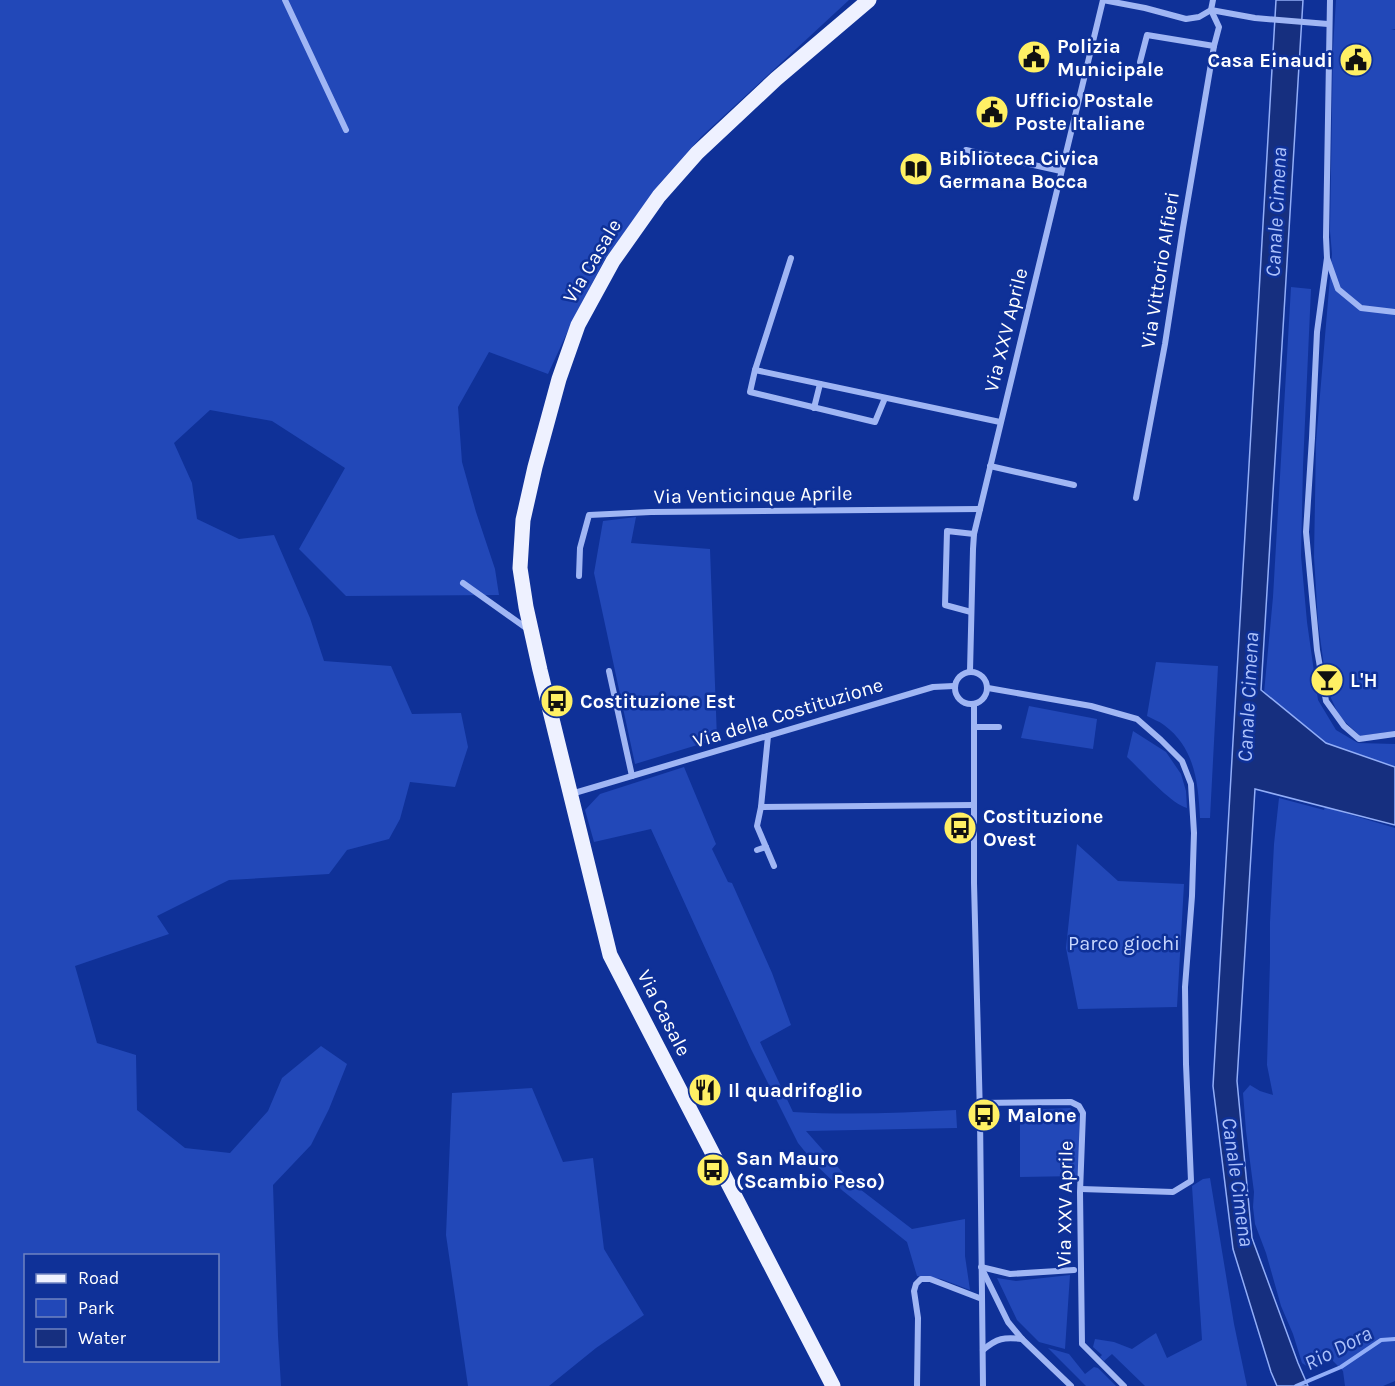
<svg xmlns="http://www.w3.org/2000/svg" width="1395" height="1386" viewBox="0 0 1395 1386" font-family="Karla,sans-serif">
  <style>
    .green { fill: #2248b8; fill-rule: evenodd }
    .water { fill: #162f7f; stroke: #92aef8; stroke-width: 1.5 }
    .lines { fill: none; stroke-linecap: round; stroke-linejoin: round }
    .stream { stroke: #92aef8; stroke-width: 4 }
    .minor { stroke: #a0b6f4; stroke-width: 6 }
    .primary { stroke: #eef1ff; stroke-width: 15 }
    .labels { text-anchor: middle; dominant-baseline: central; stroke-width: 5; stroke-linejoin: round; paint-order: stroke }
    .poi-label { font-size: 20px; font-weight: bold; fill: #fff; stroke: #0f3198; text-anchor: start }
    .street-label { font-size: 20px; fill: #fff; stroke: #0f3198 }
    .park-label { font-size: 20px; fill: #c8d7fe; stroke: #0f3198 }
    .water-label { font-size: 21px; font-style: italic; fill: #acc1fb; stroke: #0f3198 }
  </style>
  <rect width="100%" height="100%" fill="#0f3198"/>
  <g class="green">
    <path d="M0 0H849L701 137 661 182 605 259 572 322 548 374 489 352 458 407 462 462 476 512 495 569 499 595 346 596 299 549 345 468 272 421 210 410 174 443 192 483 197 519 239 539 274 535 310 618 324 661 391 666 412 714 461 713 468 747 455 787 410 782 400 819 389 839 347 850 329 874 229 880 157 916 169 934 75 966 97 1043 136 1055 137 1110 185 1148 230 1153 268 1111 282 1078 321 1046 347 1064 329 1109 311 1145 273 1185 278 1336 281 1386H0ZM26 1256H218V1360H26Z"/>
    <path d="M1336 0H1395V29H1391L1395 30V731L1360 736 1339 716 1327 689 1318 622 1314 557 1316 442 1332 254 1330 231 1333 48Z"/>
    <path d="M1291 287 1311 289 1303 466 1301 556 1307 622 1318 700 1336 730 1358 743 1395 744V767L1326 743 1264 693 1273 597Z"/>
    <path d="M636 517 631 543 710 549 717 739 635 764 594 573 603 521Z"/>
    <path d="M1156 662 1218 666 1210 818H1200C1198 782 1195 748 1164 725 1159 721 1152 719 1147 716Z"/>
    <path d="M1029 706 1097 719 1093 749 1021 738Z"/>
    <path d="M1133 731 1166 752 1181 774 1186 791 1187 808C1171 804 1141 770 1127 757Z"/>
    <path d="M684 767 716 844 712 849 728 882 732 883 772 973 791 1025 760 1042 793 1112C848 1115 902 1113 956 1110L957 1128 806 1131 852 1183 912 1229 965 1219V1256L970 1290 941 1279 917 1276 907 1242 843 1191 815 1164 798 1143 751 1049 651 829 594 842 585 810 600 794Z"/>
    <path d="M1279 798 1324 810 1325 807 1395 828V1381L1383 1386H1345L1343 1371 1327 1355 1323 1362 1308 1367 1302 1363 1293 1334 1281 1306 1266 1253 1255 1224 1253 1207 1254 1192 1246 1131 1243 1093 1250 1085 1260 1091 1273 1095 1267 1065 1270 961V922L1274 844Z"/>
    <path d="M1077 844 1118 881 1184 884 1177 1007 1078 1009 1066 948Z"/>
    <path d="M532 1088 563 1162 593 1158 604 1249 644 1315 596 1348 549 1386H468L446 1235 452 1093Z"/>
    <path d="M1070 1108 1079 1117V1176L1020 1177V1110Z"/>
    <path d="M1210 1178 1234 1324 1247 1386H1145L1112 1354 1104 1361 1100 1357 1102 1355 1093 1347 1095 1339 1114 1342 1132 1349 1156 1333 1167 1358 1202 1340 1192 1186 1203 1179Z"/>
    <path d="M1070 1275 1065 1349 1039 1342 1017 1320 997 1278 1016 1281Z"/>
    <path d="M1048 1348 1069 1354 1085 1374 1094 1367 1098 1368 1116 1386H1086Z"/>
  </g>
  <path class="water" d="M1276 0H1303L1261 690 1326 743 1395 767V825L1255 789 1237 1081 1252 1238 1298 1363 1308 1386H1277L1271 1372 1233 1249 1213 1086Z"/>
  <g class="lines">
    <path class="stream" d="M1296 1386 1341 1367 1381 1340 1395 1339"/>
    <g class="minor">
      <path d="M285 0 346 130"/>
      <path d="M1103 0 1145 8 1186 19 1199 17 1211 10 1255 18 1328 24"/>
      <path d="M1330 0 1326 237 1327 258 1338 289 1361 308 1395 312"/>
      <path d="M1140 62 1147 35 1214 46"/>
      <path d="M966 150 1061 171"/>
      <path d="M791 258 755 370 1000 422"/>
      <path d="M1327 258 1317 332 1312 438 1306 532 1317 650 1326 701 1344 726 1359 739 1395 734"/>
      <path d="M755 370 750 392 875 422 885 398"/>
      <path d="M814 408 820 384"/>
      <path d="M990 466 1074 485"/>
      <path d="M1136 498 1165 344 1183 228 1214 46 1219 27 1211 10 1213 0"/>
      <path d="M579 576 580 548 589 515 651 512 980 509"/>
      <path d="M463 583 529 630"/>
      <path d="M971 612 945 605 947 531 974 534"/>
      <path d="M609 671 632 776"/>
      <path d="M970 671 973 549 974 534 1103 0"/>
      <circle cx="971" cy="688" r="16"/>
      <path d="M988 688 1091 706 1137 719 1161 740 1182 761 1191 784 1194 833 1192 896 1185 987 1186 1064 1191 1181 1173 1192 1081 1189"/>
      <path d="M974 704V883L980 1116 983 1386"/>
      <path d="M974 727H999"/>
      <path d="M768 736 761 807 974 805"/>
      <path d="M571 794 933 687 954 686"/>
      <path d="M761 807 757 826 774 866"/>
      <path d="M757 850 766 847"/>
      <path d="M980 1103 1071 1102 1079 1106 1083 1113 1080 1192 1082 1344 1124 1386"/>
      <path d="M981 1267 1010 1274 1074 1270"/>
      <path d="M983 1271 1008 1322 1022 1339 1071 1386"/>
      <path d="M983 1350C997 1338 1004 1337 1022 1339"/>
      <path d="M917 1386 918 1318 914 1291 916 1284 921 1279H930L982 1299"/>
    </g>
    <path class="primary" d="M833 1386 610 955 540 670 526 607 520 568 523 520 535 467 559 379 578 325 613 261 659 196 697 153 776 79 869 0"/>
  </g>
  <defs>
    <symbol id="civic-disc" viewBox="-11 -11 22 22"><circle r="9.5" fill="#fff064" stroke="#0f3198"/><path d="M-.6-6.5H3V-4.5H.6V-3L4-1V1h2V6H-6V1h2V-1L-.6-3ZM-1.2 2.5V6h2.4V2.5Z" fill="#111"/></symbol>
    <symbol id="library-disc" viewBox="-11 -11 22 22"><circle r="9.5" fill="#fff064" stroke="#0f3198"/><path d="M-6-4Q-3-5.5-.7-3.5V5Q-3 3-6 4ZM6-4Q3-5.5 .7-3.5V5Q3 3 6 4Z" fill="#111"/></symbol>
    <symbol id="bar-disc" viewBox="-11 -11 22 22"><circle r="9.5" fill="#fff064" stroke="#0f3198"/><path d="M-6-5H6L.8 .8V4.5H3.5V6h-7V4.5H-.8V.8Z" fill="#111"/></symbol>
    <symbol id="bus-disc" viewBox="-11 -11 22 22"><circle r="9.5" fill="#fff064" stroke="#0f3198"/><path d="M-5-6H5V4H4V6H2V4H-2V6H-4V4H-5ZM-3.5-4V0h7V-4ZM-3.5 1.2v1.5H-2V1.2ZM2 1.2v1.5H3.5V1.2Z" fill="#111"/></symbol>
    <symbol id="restaurant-disc" viewBox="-11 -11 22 22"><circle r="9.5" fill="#fff064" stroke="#0f3198"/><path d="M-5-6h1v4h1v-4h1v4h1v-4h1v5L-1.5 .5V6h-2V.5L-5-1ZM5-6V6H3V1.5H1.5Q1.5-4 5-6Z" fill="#111"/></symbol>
  </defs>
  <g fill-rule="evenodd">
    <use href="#civic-disc" x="1015" y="38" width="38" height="38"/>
    <use href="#civic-disc" x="1337" y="41" width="38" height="38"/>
    <use href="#civic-disc" x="973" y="93" width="38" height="38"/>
    <use href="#library-disc" x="897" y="150" width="38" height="38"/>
    <use href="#bar-disc" x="1308" y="661" width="38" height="38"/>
    <use href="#bus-disc" x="538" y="682" width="38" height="38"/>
    <use href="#bus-disc" x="941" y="809" width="38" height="38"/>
    <use href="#restaurant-disc" x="686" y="1071" width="38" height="38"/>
    <use href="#bus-disc" x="965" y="1096" width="38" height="38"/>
    <use href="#bus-disc" x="694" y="1151" width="38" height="38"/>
  </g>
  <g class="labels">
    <g class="poi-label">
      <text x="1057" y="46">Polizia<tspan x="1057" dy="23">Municipale</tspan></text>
      <text x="1333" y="60" text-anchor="end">Casa Einaudi</text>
      <text x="1015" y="100">Ufficio Postale<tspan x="1015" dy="23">Poste Italiane</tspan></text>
      <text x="939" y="158">Biblioteca Civica<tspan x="939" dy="23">Germana Bocca</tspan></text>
      <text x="1350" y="680">L'H</text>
      <text x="580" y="701">Costituzione Est</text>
      <text x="983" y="816">Costituzione<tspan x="983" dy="23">Ovest</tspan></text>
      <text x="728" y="1090">Il quadrifoglio</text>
      <text x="1007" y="1115">Malone</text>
      <text x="736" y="1158">San Mauro<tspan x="736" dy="23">(Scambio Peso)</tspan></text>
    </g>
    <g class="street-label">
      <text transform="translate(592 261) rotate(-59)">Via Casale</text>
      <text transform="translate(1160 270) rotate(-81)">Via Vittorio Alfieri</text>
      <text transform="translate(1006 330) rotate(-76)">Via XXV Aprile</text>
      <text transform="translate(753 495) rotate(-1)">Via Venticinque Aprile</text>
      <text transform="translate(788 713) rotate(-17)">Via della Costituzione</text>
      <text transform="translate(664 1013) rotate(63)">Via Casale</text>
      <text transform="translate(1065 1204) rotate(-89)">Via XXV Aprile</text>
    </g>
    <g class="park-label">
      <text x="1124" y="943">Parco giochi</text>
    </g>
    <g class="water-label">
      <text transform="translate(1276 212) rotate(-87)">Canale Cimena</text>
      <text transform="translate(1248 697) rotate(-87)">Canale Cimena</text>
      <text transform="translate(1238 1182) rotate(82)">Canale Cimena</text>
      <text transform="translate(1338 1348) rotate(-27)">Rio Dora</text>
    </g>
  </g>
  <rect x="24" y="1254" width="195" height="108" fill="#0f3198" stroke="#6f83c1" stroke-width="1.5"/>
  <rect x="36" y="1274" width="30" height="9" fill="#eef1ff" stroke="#6f83c1" stroke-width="1.5"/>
  <text x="78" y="1284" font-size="18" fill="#ffffff">Road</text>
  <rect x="36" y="1299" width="30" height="18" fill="#2248b8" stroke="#6f83c1" stroke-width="1.5"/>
  <text x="78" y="1314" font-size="18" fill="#ffffff">Park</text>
  <rect x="36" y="1329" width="30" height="18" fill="#162f7f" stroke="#6f83c1" stroke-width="1.5"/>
  <text x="78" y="1344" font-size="18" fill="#ffffff">Water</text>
</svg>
